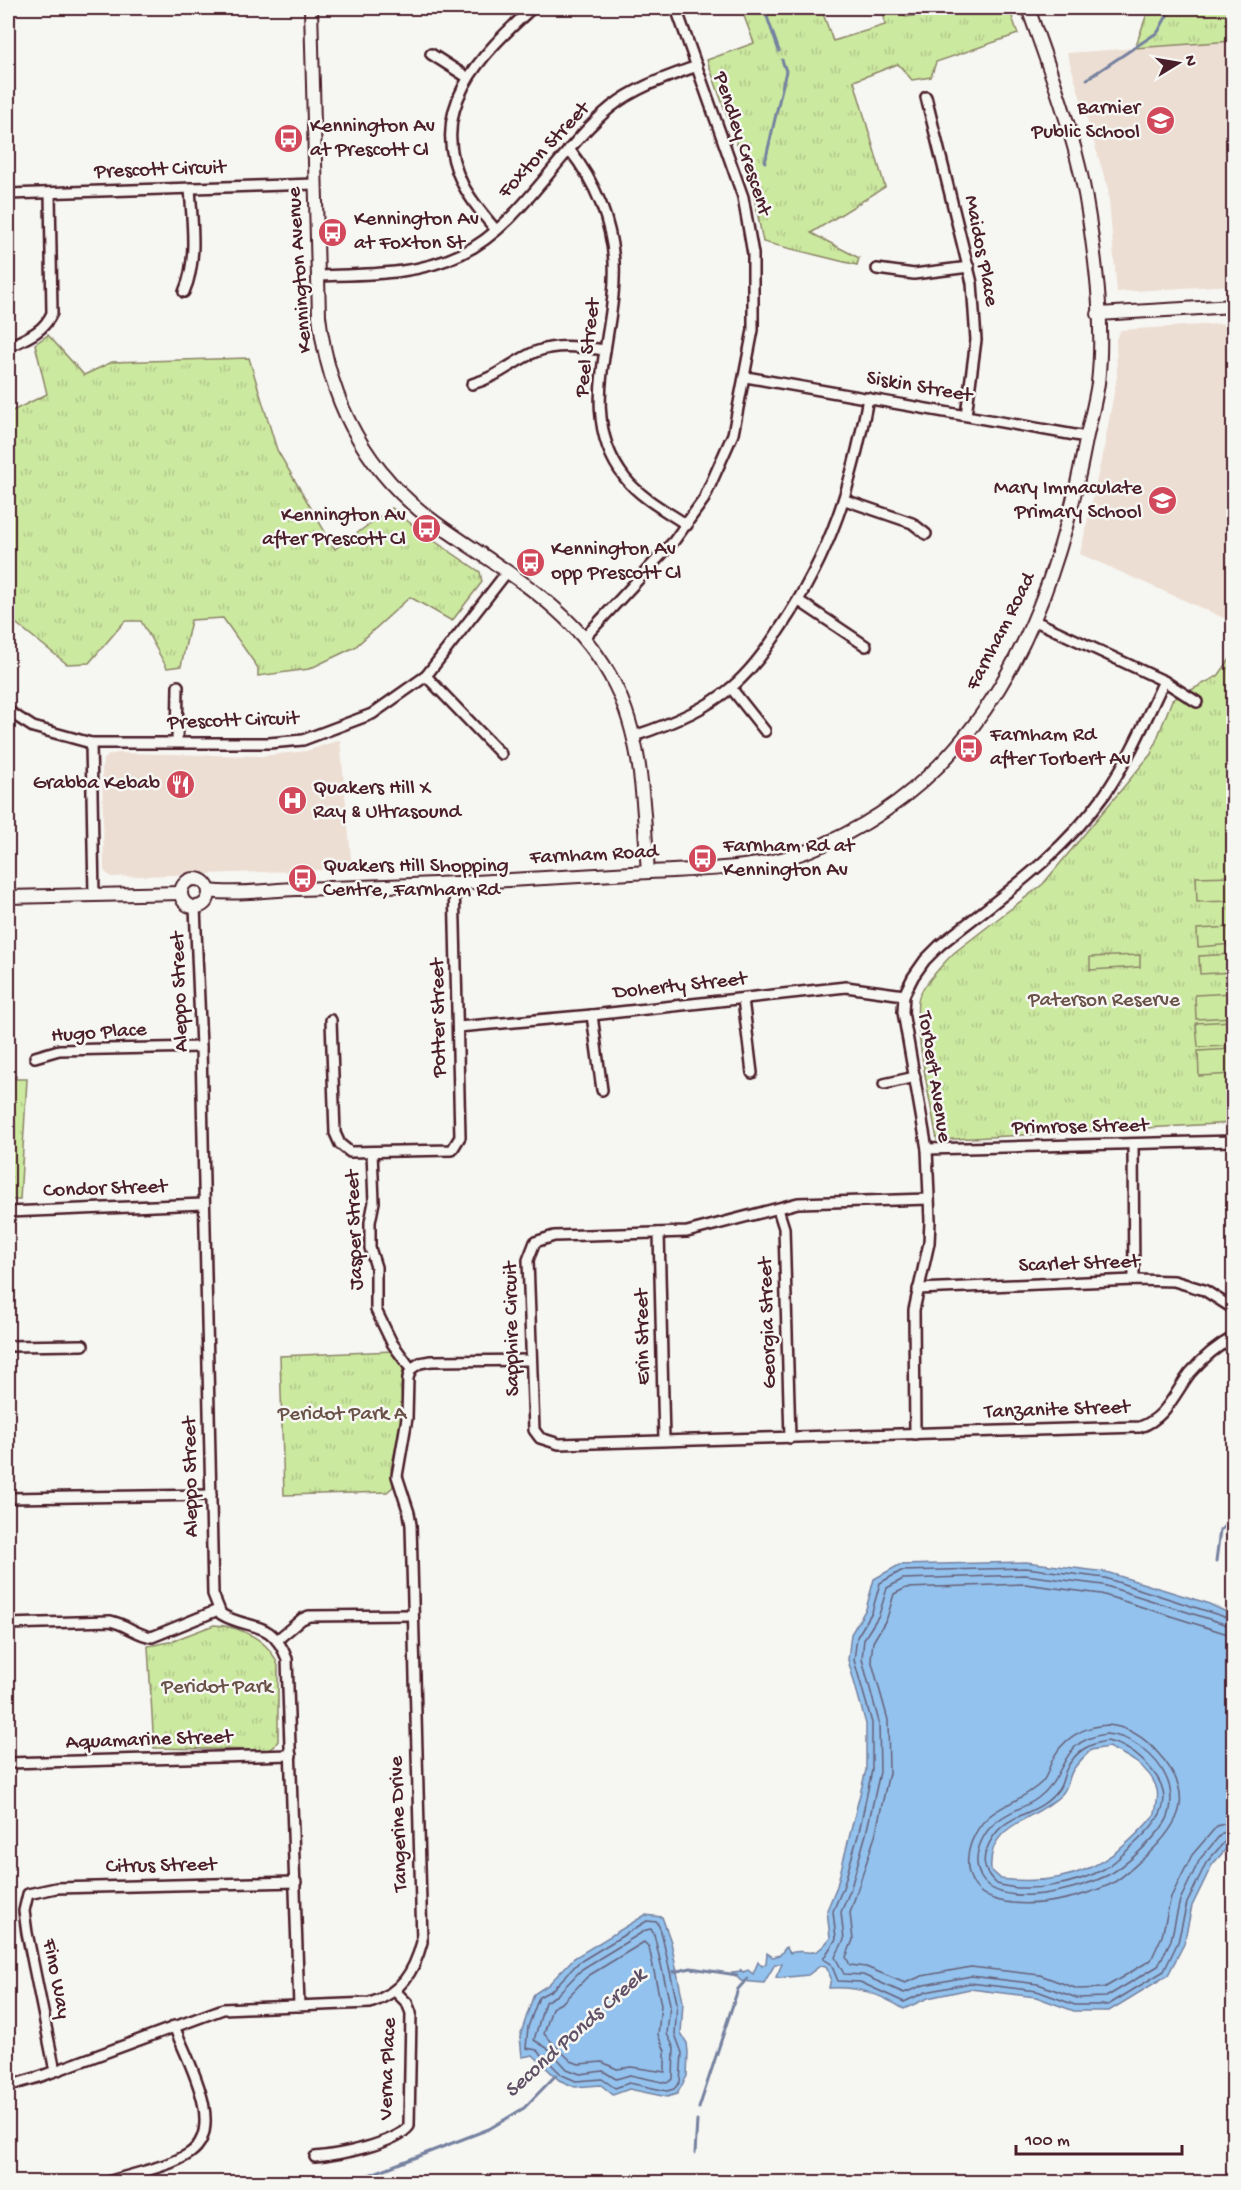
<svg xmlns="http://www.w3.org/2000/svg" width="1241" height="2190" viewBox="0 0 1241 2190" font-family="'Gochi Hand',sans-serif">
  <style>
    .built { fill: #edded3 }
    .park { fill: url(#park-tufts); stroke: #8b8466; stroke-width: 1.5 }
    .pitch { fill: #cce9a0; stroke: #8b8466; stroke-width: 1.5 }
    .water { fill: #92c2ed; stroke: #75819f; stroke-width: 1.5; fill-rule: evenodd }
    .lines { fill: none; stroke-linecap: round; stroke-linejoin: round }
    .shore { stroke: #676079; stroke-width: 1.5 }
    .stream { stroke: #75819f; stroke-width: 3 }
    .minor-casing { stroke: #4a1f2b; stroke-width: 14 }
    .tertiary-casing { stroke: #4a1f2b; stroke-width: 16 }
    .minor { stroke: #f6f6f2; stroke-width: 9 }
    .tertiary { stroke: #f6f6f2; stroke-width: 12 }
    .labels { text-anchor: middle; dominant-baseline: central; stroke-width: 5; stroke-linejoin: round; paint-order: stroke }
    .poi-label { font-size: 21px; fill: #4a1f2b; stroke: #f6f6f2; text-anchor: start }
    .street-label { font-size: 21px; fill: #4a1f2b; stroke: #f6f6f2 }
    .park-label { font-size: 21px; fill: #6a5248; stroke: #f6f6f2 }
    .water-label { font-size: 22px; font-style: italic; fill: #605065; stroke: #f6f6f2 }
  </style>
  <defs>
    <pattern id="park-tufts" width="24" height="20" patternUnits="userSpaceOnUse" patternTransform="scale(1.5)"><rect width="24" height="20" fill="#cce9a0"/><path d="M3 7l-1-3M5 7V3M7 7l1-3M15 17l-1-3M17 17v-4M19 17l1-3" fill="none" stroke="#b1c78a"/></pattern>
  </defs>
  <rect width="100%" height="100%" fill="#f6f6f2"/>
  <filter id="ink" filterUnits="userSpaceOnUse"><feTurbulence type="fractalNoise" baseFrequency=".0167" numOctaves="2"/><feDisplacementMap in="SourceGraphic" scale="12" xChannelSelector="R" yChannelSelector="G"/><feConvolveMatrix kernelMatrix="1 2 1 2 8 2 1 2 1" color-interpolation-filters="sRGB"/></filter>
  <g filter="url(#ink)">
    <g class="built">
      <path d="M1233 41V285L1117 292 1108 189 1067 53Z"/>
      <path d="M1233 323H1234L1233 622 1080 554 1104 448 1117 376 1116 339 1121 330Z"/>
      <path d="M340 740 352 869 111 877 104 871 102 768 103 760 109 755 118 753 262 756 306 751Z"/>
    </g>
    <g class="park">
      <path d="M741 8H821L833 41 885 25 883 8H898L906 17 960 8H1009L1018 34 936 62 931 77 912 80 898 64 854 81 885 187 811 233 859 258 857 265 763 242 752 186 707 60 754 43Z"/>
      <path d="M1149 8H1233V41L1135 48Z"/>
      <path d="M48 335 84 375 112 362 249 358 277 450 335 549 392 508 421 532 480 572 482 582 452 621 410 597 355 647 309 669 258 676V668L223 618 191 620 181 666 167 668 141 621H125L89 663 67 664 12 620 8 613V413L47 394 35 344Z"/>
      <path d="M1233 655V1123L937 1140C933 1114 910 1013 920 994 926 983 945 961 955 952L1043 884 1151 754 1172 700 1218 676Z"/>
      <path d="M16 1076V1079H27L20 1200H8V1082Z"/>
      <path d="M393 1351 403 1368 401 1387 403 1418 391 1468 393 1487 387 1492 284 1495 280 1356Z"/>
      <path d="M214 1625C240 1626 270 1640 278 1666V1741L274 1747 268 1750 154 1748 148 1646 169 1642Z"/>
    </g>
    <g class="pitch">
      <path d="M1233 876V901L1197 902 1196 877Z"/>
      <path d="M1233 927V944L1198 947 1197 929Z"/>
      <path d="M1233 954V972L1200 974 1199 956Z"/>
      <path d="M1140 955V967L1090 970V957Z"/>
      <path d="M1233 993V1017L1196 1019 1195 995Z"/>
      <path d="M1233 1021V1046L1198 1047 1196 1023Z"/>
      <path d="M1233 1049V1074L1199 1076 1198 1051Z"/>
    </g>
    <g class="water">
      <path d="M1026 1562 1106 1572 1207 1603 1233 1615V1841L1212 1865 1192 1906 1184 1944 1168 1975 1109 2011H1074L1036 1997 970 1989 928 1998 904 2009C879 1994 858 1986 829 1988L831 1978 826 1967 820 1966 808 1975 779 1978 776 1977 782 1964H775L764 1983 741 1981 732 1972 741 1971 740 1969 743 1972 748 1970 753 1974 758 1962 762 1966 766 1963 767 1953 773 1957 780 1955 786 1947 790 1953C811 1947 812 1962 830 1938L827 1910 837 1886 866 1770V1724L848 1660 851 1634 866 1609 874 1579 899 1565ZM1108 1747C1126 1755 1152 1768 1157 1790 1159 1797 1156 1807 1155 1814 1112 1866 1068 1887 1001 1879L991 1870C987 1822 1034 1822 1061 1795 1068 1789 1068 1778 1073 1770 1077 1763 1085 1756 1091 1750Z"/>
      <path d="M645 1915 662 1917 671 1942 683 2002 681 2034 687 2043 688 2052 687 2076 677 2094 667 2097 629 2089 613 2095 601 2085 575 2087 559 2080 533 2055 522 2057 520 2036 534 1994 548 1985 574 1958Z"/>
    </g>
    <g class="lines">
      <g class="shore">
        <path d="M1234 1620 1105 1578 1026 1568 901 1571 880 1583 872 1612 857 1637 854 1660 872 1723V1770L859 1832 843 1888 833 1911 836 1939 823 1959 831 1964 838 1981 860 1982 904 2002 926 1992 970 1983 1037 1991 1075 2005H1108L1164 1971 1178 1942 1187 1903 1206 1863 1227 1839 1234 1837"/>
        <path d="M1234 1627 1103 1585 1025 1575 903 1579 887 1588 879 1615 864 1639 862 1659 879 1722 880 1772 866 1834 850 1891 841 1912 844 1940 835 1957 844 1974 863 1975 904 1993 924 1985 971 1976 1038 1984 1077 1998 1106 1997 1158 1966 1171 1940 1180 1900 1200 1859 1222 1833 1234 1830"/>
        <path d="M1234 1636 1101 1594 1025 1584 906 1588 894 1594 887 1618 873 1642 871 1659 888 1720 889 1773 875 1836 850 1913 853 1940 846 1957 850 1965 866 1967 905 1983 922 1976 971 1967 1040 1975 1078 1989 1104 1988 1151 1960 1162 1936 1171 1897 1192 1855 1217 1826 1234 1821"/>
        <path d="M1108 1725C1128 1727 1145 1738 1158 1753 1196 1794 1182 1823 1145 1857 1134 1866 1122 1879 1109 1885 1078 1898 1045 1906 1012 1903 995 1901 978 1896 971 1879 966 1868 967 1854 971 1843 986 1804 1014 1808 1041 1783 1047 1778 1048 1770 1051 1763 1061 1739 1083 1726 1108 1725Z"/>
        <path d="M1106 1734C1130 1735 1157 1756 1166 1777 1172 1789 1173 1809 1166 1821 1156 1838 1124 1868 1106 1876 1075 1891 981 1916 977 1863 976 1848 984 1832 995 1823 1008 1811 1025 1808 1038 1798 1069 1775 1057 1741 1106 1734Z"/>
        <path d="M1107 1741C1125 1745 1137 1754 1149 1767 1179 1799 1159 1822 1132 1846 1123 1854 1114 1864 1104 1869 1077 1884 1027 1894 997 1884 987 1875 981 1865 986 1851 1001 1809 1036 1820 1058 1790 1063 1784 1063 1775 1067 1768 1076 1751 1088 1744 1107 1741Z"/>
        <path d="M647 1921 657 1922 661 1931 677 2003 675 2034 682 2053 680 2082 674 2089 667 2091 629 2083 615 2088 602 2079 576 2081 562 2075 537 2050 526 2048 528 2027 539 1997 552 1990 578 1963Z"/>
        <path d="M646 1930 651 1929 654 1934 670 2004 667 2034 674 2048 673 2079 667 2083 630 2075 616 2079 603 2071 580 2074 567 2069 550 2050 534 2040 545 2002 557 1995 582 1969Z"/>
        <path d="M644 1942 649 1947 661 2005 658 2035 665 2051V2072L631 2067 617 2069 602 2062 579 2064 571 2061 544 2034 552 2008 563 2002 588 1976Z"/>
      </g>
      <g class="stream">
        <path d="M764 8 779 51"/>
        <path d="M1087 79 1158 32 1171 8"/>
        <path d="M765 162 786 71 782 60"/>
        <path d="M1216 1561 1220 1530 1234 1521"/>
        <path d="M673 1972 691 1968 737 1975"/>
        <path d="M699 2108 738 1989 747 1979"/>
        <path d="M695 2153 697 2121"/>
        <path d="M351 2182 489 2129 524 2108 556 2075"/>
        <path d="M687 2182 689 2178"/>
      </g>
      <defs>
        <g id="minor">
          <path d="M431 54 467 77"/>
          <path d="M926 97 972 283 976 340 966 415"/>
          <path d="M569 149C595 182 611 219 614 262 618 335 574 413 625 478 641 498 666 511 687 525"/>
          <path d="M8 194 315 184"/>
          <path d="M496 230C484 216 472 202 463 185 425 109 481 55 532 8"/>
          <path d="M877 269 914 274 969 267"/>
          <path d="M317 276C366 274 415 276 461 254 522 225 558 150 611 107 636 87 667 77 697 66"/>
          <path d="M184 292C198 260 192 222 190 188"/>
          <path d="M8 347C26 338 43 333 52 313L50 193"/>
          <path d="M746 377 1086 437"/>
          <path d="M472 384C498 377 512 362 535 352 558 343 581 347 605 350"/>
          <path d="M845 500 912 523 926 534"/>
          <path d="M799 601 866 646"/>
          <path d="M1033 620 1164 681 1197 702"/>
          <path d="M585 637 674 541 704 499 733 434 753 330V254L743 197 676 8"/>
          <path d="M426 676 501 754"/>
          <path d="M731 688 765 731"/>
          <path d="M8 711 33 727 91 743H269L303 740 372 714 426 676 507 572"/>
          <path d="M634 736C668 725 705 710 732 687 752 670 767 649 781 627 831 553 852 485 868 398"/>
          <path d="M177 742 178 686"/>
          <path d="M91 743 94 895"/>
          <path d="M195 907 201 1047 213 1594 221 1614C248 1631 271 1617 287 1659L299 2006"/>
          <path d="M743 999 752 1073"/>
          <path d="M592 1015 602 1090"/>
          <path d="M331 1020 335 1133 340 1144 350 1152 452 1150 460 1137 454 883"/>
          <path d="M458 1027 592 1015 846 987 904 995"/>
          <path d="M35 1057 59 1050 201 1047"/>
          <path d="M884 1084 915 1077"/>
          <path d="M1133 1144 1134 1280"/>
          <path d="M927 1149 1234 1141"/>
          <path d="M372 1152 374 1202 370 1222V1248L376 1267V1310L392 1343 411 1369"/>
          <path d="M929 1199 798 1203 687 1232 554 1236 535 1242 528 1260 534 1430 540 1438 559 1444 1140 1427C1166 1418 1174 1394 1190 1373 1202 1359 1217 1346 1234 1337"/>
          <path d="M778 1209 784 1228 790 1438"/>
          <path d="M8 1212 203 1204"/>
          <path d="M659 1233 664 1440"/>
          <path d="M918 1289 1134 1280 1174 1281 1204 1290 1234 1309"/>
          <path d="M8 1346 83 1345"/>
          <path d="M915 1434 914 1310 929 1243 930 1221 927 1149 903 1012 904 995 913 977 925 960 940 945C999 898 1061 856 1105 794 1129 759 1146 719 1164 681"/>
          <path d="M8 1498 211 1495"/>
          <path d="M8 1624 110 1621C126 1624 137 1635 152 1637L218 1610"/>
          <path d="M277 1640 302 1619 309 1616 412 1615"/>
          <path d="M8 1763 291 1755"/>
          <path d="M55 2071 27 1933 24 1911 28 1894 56 1888 296 1882"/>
          <path d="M8 2086 39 2077 223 2009 370 2003C401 1993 414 1972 422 1942L411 1525 409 1513 397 1476 407 1418 408 1378 411 1369 420 1363 431 1361 530 1360"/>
          <path d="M315 2157C337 2155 396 2144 409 2126L411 2013 407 2003 395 1991"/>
          <path d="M108 2182C131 2174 170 2167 190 2153 227 2127 186 2058 174 2026"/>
        </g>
        <g id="tertiary">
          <path d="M311 8 319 316C329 401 365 472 436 523 503 571 577 608 615 685 644 743 643 810 648 872"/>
          <path d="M1098 314 1234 306"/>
          <circle cx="195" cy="893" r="14"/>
          <path d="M209 891C237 895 268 890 296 889 361 887 427 885 492 881 545 878 597 875 649 872 701 869 756 870 805 852 981 786 1052 618 1085 445 1089 424 1095 404 1098 383 1104 330 1097 271 1089 218 1079 146 1052 76 1028 8"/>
          <path d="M8 897 181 893"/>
        </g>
      </defs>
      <use href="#minor" class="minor-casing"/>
      <use href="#tertiary" class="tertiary-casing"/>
      <use href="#minor" class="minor"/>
      <use href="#tertiary" class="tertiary"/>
    </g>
  </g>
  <defs>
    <symbol id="school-disc" viewBox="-11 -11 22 22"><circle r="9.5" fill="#d1495b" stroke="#f6f6f2"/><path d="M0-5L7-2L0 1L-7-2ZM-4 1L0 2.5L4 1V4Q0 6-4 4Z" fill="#fff"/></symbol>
    <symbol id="bus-disc" viewBox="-11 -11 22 22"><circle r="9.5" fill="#d1495b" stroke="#f6f6f2"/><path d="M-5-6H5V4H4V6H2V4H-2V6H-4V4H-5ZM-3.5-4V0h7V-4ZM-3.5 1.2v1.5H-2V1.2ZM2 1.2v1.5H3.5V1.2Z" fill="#fff"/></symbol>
    <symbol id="restaurant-disc" viewBox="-11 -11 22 22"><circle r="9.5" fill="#d1495b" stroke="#f6f6f2"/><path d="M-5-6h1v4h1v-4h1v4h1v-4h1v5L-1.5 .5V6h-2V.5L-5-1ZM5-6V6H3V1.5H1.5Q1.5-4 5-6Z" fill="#fff"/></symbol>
    <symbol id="hospital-disc" viewBox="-11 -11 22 22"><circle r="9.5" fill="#d1495b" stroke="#f6f6f2"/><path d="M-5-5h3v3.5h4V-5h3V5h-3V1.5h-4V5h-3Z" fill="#fff"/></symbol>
  </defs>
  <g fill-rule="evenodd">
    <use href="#school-disc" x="1144" y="104" width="33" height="33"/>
    <use href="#bus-disc" x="272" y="122" width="33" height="33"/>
    <use href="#bus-disc" x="316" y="216" width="33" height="33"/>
    <use href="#school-disc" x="1146" y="484" width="33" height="33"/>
    <use href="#bus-disc" x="410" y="512" width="33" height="33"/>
    <use href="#bus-disc" x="514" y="546" width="33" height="33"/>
    <use href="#bus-disc" x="952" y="732" width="33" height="33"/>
    <use href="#restaurant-disc" x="164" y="768" width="33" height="33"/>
    <use href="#hospital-disc" x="276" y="784" width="33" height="33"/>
    <use href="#bus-disc" x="686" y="842" width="33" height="33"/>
    <use href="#bus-disc" x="286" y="862" width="33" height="33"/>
  </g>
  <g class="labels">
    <g class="poi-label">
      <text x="1140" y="109" text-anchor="end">Barnier<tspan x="1140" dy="24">Public School</tspan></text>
      <text x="310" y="127">Kennington Av<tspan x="310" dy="24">at Prescott Cl</tspan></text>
      <text x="354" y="220">Kennington Av<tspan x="354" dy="24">at Foxton St</tspan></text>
      <text x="1142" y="489" text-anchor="end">Mary Immaculate<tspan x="1142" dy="24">Primary School</tspan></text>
      <text x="406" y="516" text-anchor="end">Kennington Av<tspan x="406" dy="24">after Prescott Cl</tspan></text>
      <text x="551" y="550">Kennington Av<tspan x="551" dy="24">opp Prescott Cl</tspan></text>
      <text x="990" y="736">Farnham Rd<tspan x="990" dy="24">after Torbert Av</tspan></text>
      <text x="160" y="784" text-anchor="end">Grabba Kebab</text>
      <text x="313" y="789">Quakers Hill X<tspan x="313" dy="24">Ray &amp; Ultrasound</tspan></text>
      <text x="723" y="847">Farnham Rd at<tspan x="723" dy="24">Kennington Av</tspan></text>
      <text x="323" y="867">Quakers Hill Shopping<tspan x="323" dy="24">Centre, Farnham Rd</tspan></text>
    </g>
    <g class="street-label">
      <text transform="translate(741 144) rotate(72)">Pendley Crescent</text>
      <text transform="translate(545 151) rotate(-47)">Foxton Street</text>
      <text transform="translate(160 171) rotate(-2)">Prescott Circuit</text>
      <text transform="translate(980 251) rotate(79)">Maidos Place</text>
      <text transform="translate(301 270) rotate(-94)">Kennington Avenue</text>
      <text transform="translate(589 348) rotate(-83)">Peel Street</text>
      <text transform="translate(919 388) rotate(10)">Siskin Street</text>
      <text transform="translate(1002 632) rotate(-63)">Farnham Road</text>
      <text transform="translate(233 722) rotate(-2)">Prescott Circuit</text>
      <text transform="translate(594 856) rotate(-3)">Farnham Road</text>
      <text transform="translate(680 987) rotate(-6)">Doherty Street</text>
      <text transform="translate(181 992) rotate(-92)">Aleppo Street</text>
      <text transform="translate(440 1018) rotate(-91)">Potter Street</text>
      <text transform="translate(99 1034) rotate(-4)">Hugo Place</text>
      <text transform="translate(933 1077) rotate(81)">Torbert Avenue</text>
      <text transform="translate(1080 1128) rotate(-1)">Primrose Street</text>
      <text transform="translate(105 1190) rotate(-2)">Condor Street</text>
      <text transform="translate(356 1230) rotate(-92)">Jasper Street</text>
      <text transform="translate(1079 1265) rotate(-2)">Scarlet Street</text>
      <text transform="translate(769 1323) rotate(-92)">Georgia Street</text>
      <text transform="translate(513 1329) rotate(-91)">Sapphire Circuit</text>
      <text transform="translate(644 1337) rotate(-91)">Erin Street</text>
      <text transform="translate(1057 1411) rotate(-2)">Tanzanite Street</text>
      <text transform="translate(192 1477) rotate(-91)">Aleppo Street</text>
      <text transform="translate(149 1741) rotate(-2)">Aquamarine Street</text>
      <text transform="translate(400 1824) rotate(-92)">Tangerine Drive</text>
      <text transform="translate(161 1867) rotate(-1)">Citrus Street</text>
      <text transform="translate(55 1979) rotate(79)">Fino Way</text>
      <text transform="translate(389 2069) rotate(-88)">Verna Place</text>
    </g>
    <g class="park-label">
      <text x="1104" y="1001">Paterson Reserve</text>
      <text x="342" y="1415">Peridot Park A</text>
      <text x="217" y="1688">Peridot Park</text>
    </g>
    <g class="water-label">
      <text transform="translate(576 2034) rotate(-42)">Second Ponds Creek</text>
    </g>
  </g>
  <rect width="1241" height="2190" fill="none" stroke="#f6f6f2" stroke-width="30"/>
  <rect x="15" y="15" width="1211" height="2160" fill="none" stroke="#4a1f2b" stroke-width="2" filter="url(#ink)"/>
  <g transform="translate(1178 63) rotate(79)" stroke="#f6f6f2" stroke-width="4.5" paint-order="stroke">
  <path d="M0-4.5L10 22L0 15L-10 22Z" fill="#4a1f2b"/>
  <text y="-9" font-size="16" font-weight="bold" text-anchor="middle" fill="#4a1f2b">N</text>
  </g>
  <path d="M1016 2145v9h166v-9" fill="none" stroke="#4a1f2b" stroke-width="3"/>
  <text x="1025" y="2145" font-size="18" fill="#4a1f2b" stroke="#f6f6f2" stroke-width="4.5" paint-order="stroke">100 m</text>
</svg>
